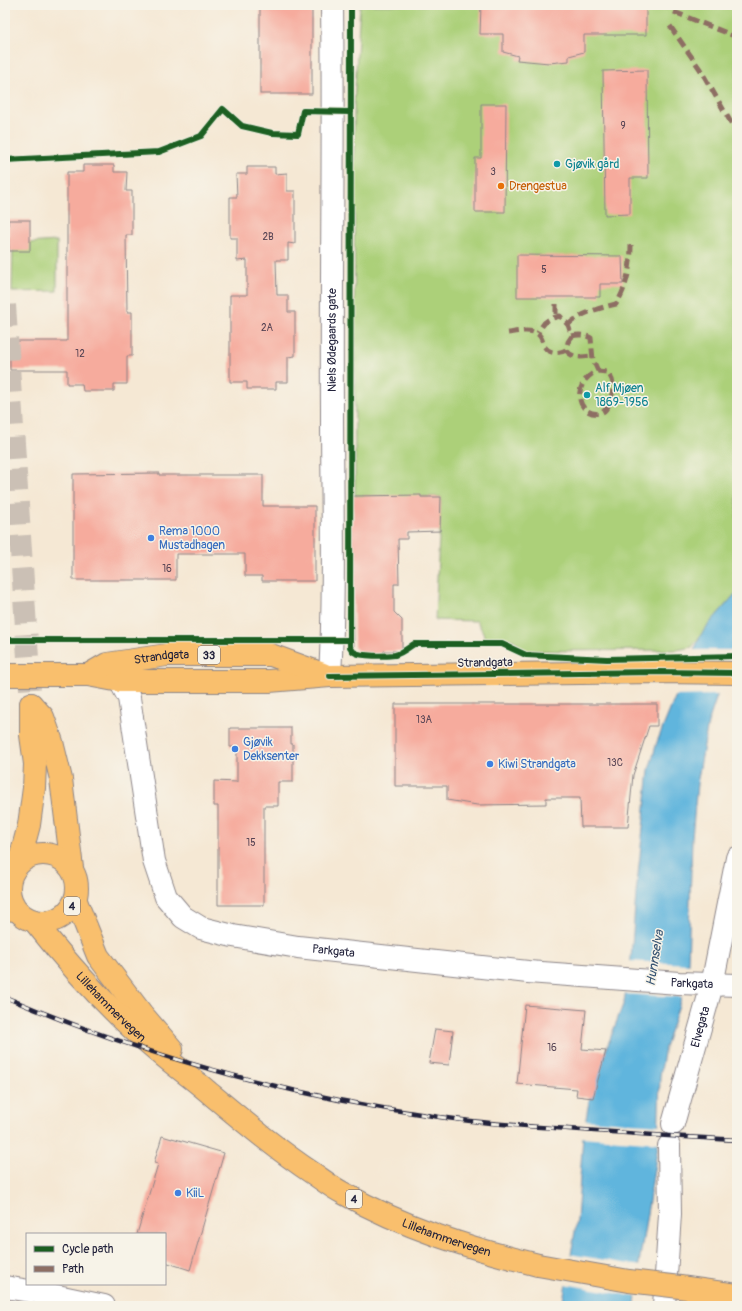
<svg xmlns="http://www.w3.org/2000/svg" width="742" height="1311" viewBox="0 0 742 1311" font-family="Pangolin,sans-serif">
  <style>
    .green { fill: #acd079; stroke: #67795a }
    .water { fill: #61b5dd; stroke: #426c8c }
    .pier { fill: #f5e8d4 }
    .building { fill: #f6ab9d }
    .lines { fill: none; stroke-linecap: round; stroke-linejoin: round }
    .highway-tunnel { stroke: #cbc0b5; stroke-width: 22; stroke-dasharray: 22 11; stroke-linecap: butt }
    .minor-casing { stroke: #8c8588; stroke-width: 24 }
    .major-casing { stroke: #8c8588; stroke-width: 24 }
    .highway-casing { stroke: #8c8588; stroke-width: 24 }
    .minor { stroke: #fff; stroke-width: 22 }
    .major { stroke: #f9bf6d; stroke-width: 22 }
    .highway { stroke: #f9bf6d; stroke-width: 22 }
    .rail-casing { stroke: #22223b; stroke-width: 4.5 }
    .rail { stroke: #f7f3e8; stroke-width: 3; stroke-dasharray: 9; stroke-linecap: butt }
    .highway-bridge-casing { stroke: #8c8588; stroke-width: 24; stroke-linecap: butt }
    .highway-bridge { stroke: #f9bf6d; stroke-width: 22 }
    .quiet { stroke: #8d6e63; stroke-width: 5; stroke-dasharray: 10 5; stroke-linecap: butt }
    .cycleway-casing { stroke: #f7f3e8; stroke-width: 8 }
    .cycleway { stroke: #1b5e20; stroke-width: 6 }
    .culture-dot { fill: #0f9aa8; stroke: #f7f3e8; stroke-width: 1.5 }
    .food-dot { fill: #e8710a; stroke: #f7f3e8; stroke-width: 1.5 }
    .shop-dot { fill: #3f7fe0; stroke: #f7f3e8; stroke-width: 1.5 }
    .labels { text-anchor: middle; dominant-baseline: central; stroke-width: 3; stroke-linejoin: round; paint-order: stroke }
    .number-label { font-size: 10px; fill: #574454 }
    .shield { fill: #f7f3e8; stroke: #62616f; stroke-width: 1 }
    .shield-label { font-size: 11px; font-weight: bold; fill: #22223b }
    .culture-label { font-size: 12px; fill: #0d838f; stroke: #f7f3e8; text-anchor: start }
    .food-label { font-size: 12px; fill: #c56008; stroke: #f7f3e8; text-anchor: start }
    .street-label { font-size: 12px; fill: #22223b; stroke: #f7f3e8 }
    .shop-label { font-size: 12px; fill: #366cbe; stroke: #f7f3e8; text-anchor: start }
    .water-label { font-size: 13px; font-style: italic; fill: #385574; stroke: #f7f3e8 }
  </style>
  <rect width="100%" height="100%" fill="#f7f3e8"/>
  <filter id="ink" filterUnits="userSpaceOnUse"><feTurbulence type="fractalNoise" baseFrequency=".025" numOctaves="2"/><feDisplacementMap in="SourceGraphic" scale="8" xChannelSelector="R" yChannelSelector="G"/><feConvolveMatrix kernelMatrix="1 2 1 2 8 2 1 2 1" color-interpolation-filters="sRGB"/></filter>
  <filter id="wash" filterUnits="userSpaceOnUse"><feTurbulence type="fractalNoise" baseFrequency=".012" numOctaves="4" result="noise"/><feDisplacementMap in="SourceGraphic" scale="16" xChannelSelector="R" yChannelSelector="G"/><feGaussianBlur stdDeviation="0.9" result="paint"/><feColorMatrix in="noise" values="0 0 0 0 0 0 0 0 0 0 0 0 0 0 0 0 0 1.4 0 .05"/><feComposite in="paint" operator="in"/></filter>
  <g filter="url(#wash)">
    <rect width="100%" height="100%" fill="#f5e8d4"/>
    <g class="green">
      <path d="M360 5H737V592L709 624 692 647 677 650 524 651 514 640H487L477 621 435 620 441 497 355 496 354 104Z"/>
      <path d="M57 241V291L12 292 13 244Z"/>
    </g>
    <path class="water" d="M737 592V641L735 642 708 723 697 784 692 838 688 965 683 993 665 1047 660 1076 658 1145 638 1270 635 1306H562L577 1220 583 1136 591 1090 624 1002 631 958 636 894 649 770 657 742 700 636 709 624Z"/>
    <g class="pier">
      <path d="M693 650H735L719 695 674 696Z"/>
      <path d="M628 961 690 964 684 997 623 994Z"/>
      <path d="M583 1120 660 1125V1143L580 1137Z"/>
      <path d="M569 1254 641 1266 638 1297 564 1284Z"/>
    </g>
    <g id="blocks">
      <g class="building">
        <rect x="260" y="5" width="52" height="89"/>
        <path d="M481 5H646V35H584V52L569 56V61L549 63 517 60 518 56 503 52V34H480Z"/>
        <path d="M647 70 648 178H630V214L605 215 603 71Z"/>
        <path d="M481 104H506L505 212H475V158H481Z"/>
        <path d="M83 165H114V172H127L126 191H132V235H126L127 312H132V356H127V384H114V391H83L82 384H67V370H10V341H67V172H83Z"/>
        <path d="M247 167H275V174L287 173V191H295V244L288 243V260H276L277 295H288V312H295V356L288 357V382H276V389H247V382H230V295H247V260L237 261V238H230V197H237L236 174H247Z"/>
        <path d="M8 220H30V251H9Z"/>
        <path d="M517 255 622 256 623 284H600V297H517Z"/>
        <path d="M159 473V475H263V506H315V581H262V576H245V554H176V580H73V474Z"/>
        <path d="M421 495V497H441L440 531 407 532V539H398L399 584H394V612L402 620V651H384L381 654H361L354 647 353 546H350V525H353V496Z"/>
        <path d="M395 704H657V726H649L633 775 628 827H581L580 798H546V804L477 805 447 800V786H395Z"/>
        <path d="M230 728H291V744H293V782H278V806H264V905H218V806H214V781L237 782V747H230Z"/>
        <path d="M525 1005 586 1010 582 1049 606 1051 593 1098 576 1096 577 1089 517 1084Z"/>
        <path d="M435 1029 453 1031 449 1065 429 1063Z"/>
        <path d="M162 1136 172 1139V1138L224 1153 190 1270 165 1262V1234H137L158 1164 154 1163Z"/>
      </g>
    </g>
  </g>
  <g filter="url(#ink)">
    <use href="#blocks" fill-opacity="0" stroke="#8c8588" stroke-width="1"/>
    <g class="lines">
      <path class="highway-tunnel" d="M5 305 31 704"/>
      <defs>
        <g id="minor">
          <path id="s1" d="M330 676C335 587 332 498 332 410 331 275 334 140 332 5"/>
          <path id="s2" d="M120 681 129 698 154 861 166 897 183 917 201 928 233 936 298 947 528 972 679 983 737 985"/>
          <path id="s3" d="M673 1124 712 985 737 858"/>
          <path d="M5 1287 48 1294 104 1306"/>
          <path d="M664 1306 670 1214 669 1146"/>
        </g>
        <g id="major">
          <path d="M5 675H88L120 681H269L330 676 658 672 737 673"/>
          <path id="s4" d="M88 675 107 664 167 655H271L323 674"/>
          <path d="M5 871 14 870"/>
          <path d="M5 909 16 910"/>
        </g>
        <g id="highway">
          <path d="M31 704 43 717 52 742 61 779 72 868"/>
          <circle cx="43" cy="888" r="34"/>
          <path d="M19 863 29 825 34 788 35 764 31 735V704"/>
          <path d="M76 901 98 956 142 1014 172 1049"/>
          <path id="s5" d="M35 922C72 969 113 1014 160 1053 175 1066 191 1077 206 1090 242 1120 275 1148 314 1174 324 1181 333 1188 343 1193 405 1228 469 1248 538 1265"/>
          <path d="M680 1287 737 1295"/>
        </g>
      </defs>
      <use href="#minor" class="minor-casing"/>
      <use href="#major" class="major-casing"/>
      <use href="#highway" class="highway-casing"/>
      <use href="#minor" class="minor"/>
      <use href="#major" class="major"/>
      <use href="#highway" class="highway"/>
      <defs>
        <path id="rail" d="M5 997C141 1055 286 1095 433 1116 477 1123 523 1126 568 1129 624 1133 681 1137 737 1140"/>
      </defs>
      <use href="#rail" class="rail-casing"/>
      <use href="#rail" class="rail"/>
      <defs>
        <path id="highway-bridge" d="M538 1265 629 1281 680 1287"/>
      </defs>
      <use href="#highway-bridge" class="highway-bridge-casing"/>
      <use href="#highway-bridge" class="highway-bridge"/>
      <g class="quiet">
        <path d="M674 12 737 37"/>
        <path d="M670 26 700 69 737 133"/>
        <path d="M556 304V317"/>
        <path d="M568 325C580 313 600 308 616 304 627 288 631 264 631 245"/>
        <path d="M508 333C516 332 529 329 536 333 542 336 542 340 544 346 549 354 559 354 566 350L568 342 572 336 568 325 560 316C547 319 544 321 538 333"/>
        <path d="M572 336C579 334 585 335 591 338L593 360 598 371C584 375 573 395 584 408 589 414 601 416 606 409 609 406 610 401 611 398 614 387 615 381 607 372L598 371"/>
        <path d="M566 350C573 359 582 357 592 356"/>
      </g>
      <defs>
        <g id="cycleway">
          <path d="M351 5 350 647C351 648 353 652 354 652 361 657 386 656 395 655 402 653 408 648 414 644H502L526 655 607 659 737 656"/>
          <path d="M5 160 159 152 201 136 223 109 242 126 272 133 298 134 303 111 350 112"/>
          <path d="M5 640H350"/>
          <path d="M330 676 658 672 737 673"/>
        </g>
      </defs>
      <use href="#cycleway" class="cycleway-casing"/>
      <use href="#cycleway" class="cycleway"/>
    </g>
  </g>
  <g class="culture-dot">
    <circle cx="557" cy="164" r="4"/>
    <circle cx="587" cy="395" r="4"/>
  </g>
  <circle class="food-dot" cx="501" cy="186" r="4"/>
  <g class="shop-dot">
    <circle cx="151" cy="538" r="4"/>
    <circle cx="235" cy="749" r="4"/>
    <circle cx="490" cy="764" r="4"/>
    <circle cx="178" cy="1193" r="4"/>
  </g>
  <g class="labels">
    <g class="number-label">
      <text x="623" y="126">9</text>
      <text x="493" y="172">3</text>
      <text x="268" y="237">2B</text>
      <text x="544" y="270">5</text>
      <text x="267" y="328">2A</text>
      <text x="80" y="354">12</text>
      <text x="167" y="569">16</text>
      <text x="424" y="720">13A</text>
      <text x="615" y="763">13C</text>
      <text x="251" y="843">15</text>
      <text x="552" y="1048">16</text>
    </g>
    <g class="shield">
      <rect x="198" y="646" width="22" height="18" rx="3"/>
      <rect x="64" y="897" width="16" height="18" rx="3"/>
      <rect x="346" y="1190" width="16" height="18" rx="3"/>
    </g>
    <g class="shield-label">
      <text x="209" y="655">33</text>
      <text x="72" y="906">4</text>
      <text x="354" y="1199">4</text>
    </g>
    <g class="culture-label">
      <text x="565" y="164">Gjøvik gård</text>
      <text x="595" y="388">Alf Mjøen<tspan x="595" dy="14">1869-1956</tspan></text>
    </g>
    <g class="food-label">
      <text x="509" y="186">Drengestua</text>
    </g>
    <g class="street-label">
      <text stroke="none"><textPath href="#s1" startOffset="336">Niels Ødegaards gate</textPath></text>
      <text stroke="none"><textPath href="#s4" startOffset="77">Strandgata</textPath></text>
      <text transform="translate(485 663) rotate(-1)">Strandgata</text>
      <text stroke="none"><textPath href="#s2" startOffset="404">Parkgata</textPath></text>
      <text stroke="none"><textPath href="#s2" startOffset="764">Parkgata</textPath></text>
      <text stroke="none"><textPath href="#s5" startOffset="114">Lillehammervegen</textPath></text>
      <text stroke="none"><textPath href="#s3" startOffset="101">Elvegata</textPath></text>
      <text stroke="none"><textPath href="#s5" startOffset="525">Lillehammervegen</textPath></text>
    </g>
    <g class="shop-label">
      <text x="159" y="531">Rema 1000<tspan x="159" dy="14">Mustadhagen</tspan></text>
      <text x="243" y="742">Gjøvik<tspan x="243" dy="14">Dekksenter</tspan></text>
      <text x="498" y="764">Kiwi Strandgata</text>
      <text x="186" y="1193">KiiL</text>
    </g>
    <g class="water-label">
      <text transform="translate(655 958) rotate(-81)">Hunnselva</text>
    </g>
  </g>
  <rect width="742" height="1311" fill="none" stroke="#f7f3e8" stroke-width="20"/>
  <rect x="26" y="1233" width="140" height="52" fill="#f7f3e8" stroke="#a29fa3"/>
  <rect x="34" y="1246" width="20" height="6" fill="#1b5e20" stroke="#a29fa3"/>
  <text x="62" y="1253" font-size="12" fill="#22223b">Cycle path</text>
  <rect x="34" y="1266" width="20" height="6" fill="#8d6e63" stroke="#a29fa3"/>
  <text x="62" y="1273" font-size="12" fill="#22223b">Path</text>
</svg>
